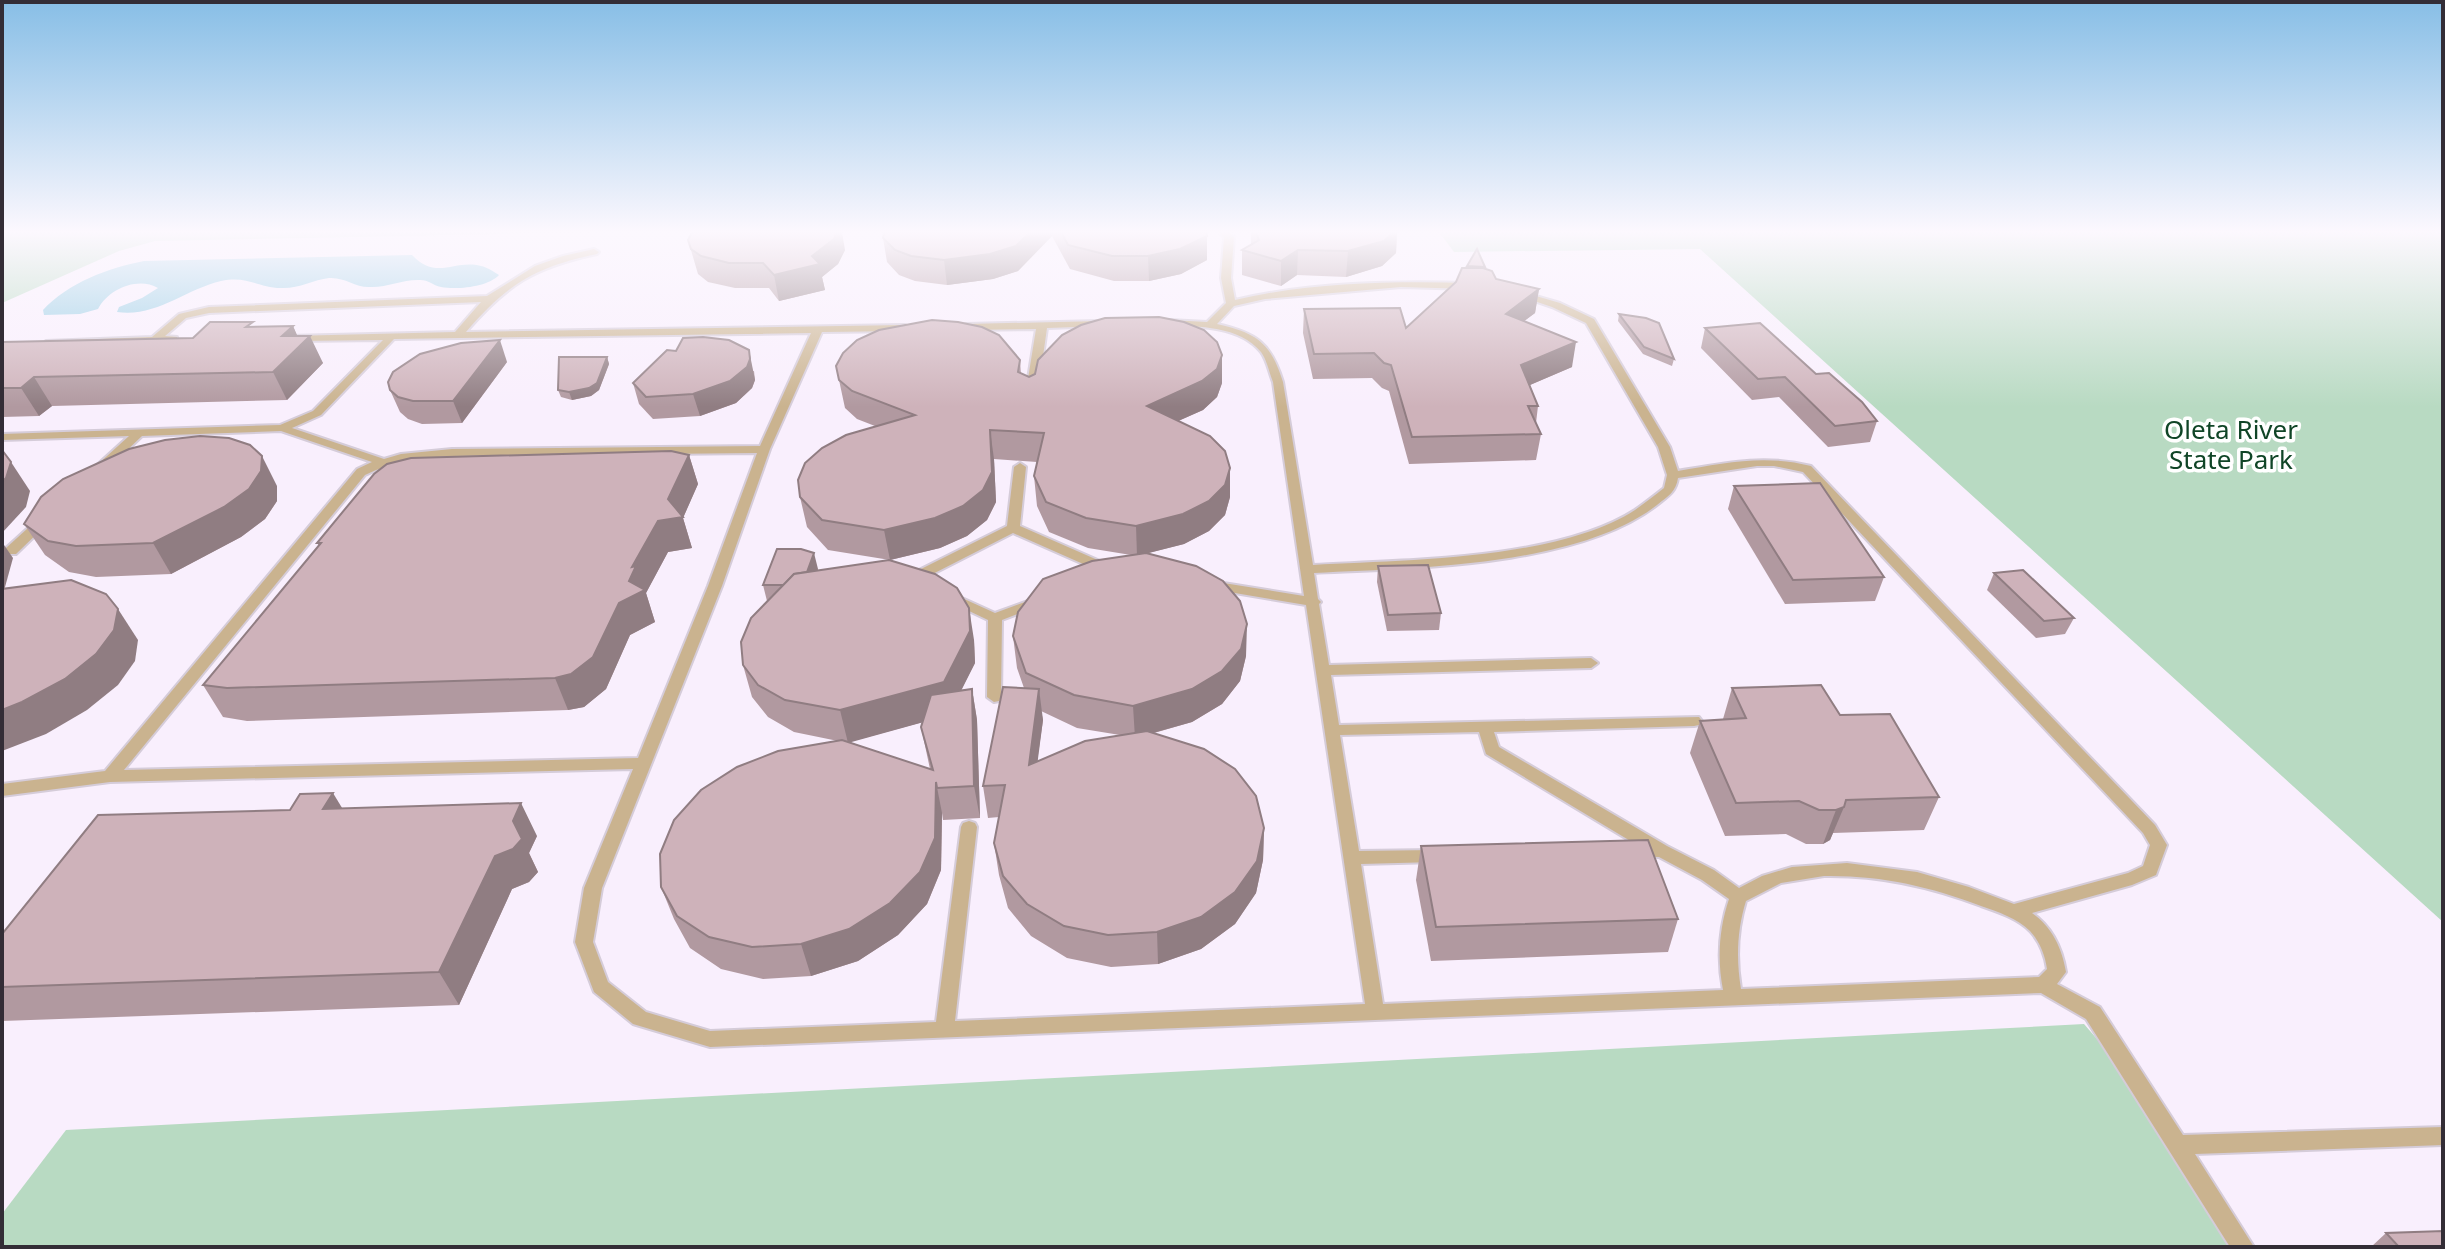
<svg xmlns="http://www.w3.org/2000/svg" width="2445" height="1249" viewBox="0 0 2445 1249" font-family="'Noto Sans',sans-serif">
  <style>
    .green { fill: #b8dac2 }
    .water { fill: #97cde4 }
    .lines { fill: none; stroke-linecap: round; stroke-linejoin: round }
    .lane-casing { stroke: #d5ccd9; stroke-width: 4 }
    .lane { fill: #cab38f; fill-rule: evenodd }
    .wall { fill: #b199a0; fill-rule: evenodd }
    .shaded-wall { fill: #907d82 }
    .building { fill: #ceb2ba; stroke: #907d82; stroke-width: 2 }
    .labels { text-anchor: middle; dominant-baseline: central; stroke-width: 7; stroke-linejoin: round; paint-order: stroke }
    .park-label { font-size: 26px; fill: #104527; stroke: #fff }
  </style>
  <rect width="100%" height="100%" fill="#f9effd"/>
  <g class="green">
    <path d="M2 232H594L155 241 119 251 2 303Z"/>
    <path d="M1439 232H2443V922L1700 249 1454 252Z"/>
    <path d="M2084 1024 2155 1106 2245 1247H2V1214L66 1130Z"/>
  </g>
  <path class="water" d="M412 255C437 281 454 259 481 266 487 267 494 272 499 275 488 287 457 290 441 287 432 285 428 279 418 280 401 280 386 288 369 287 354 287 345 277 329 278 313 280 298 289 281 288 258 288 248 275 221 281 186 289 155 318 117 312L119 307 142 298 158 288C138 276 108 289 98 309L80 314 44 315 43 310C68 283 108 268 144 261Z"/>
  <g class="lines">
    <defs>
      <g id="lane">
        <path d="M1219 232H1229L1234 237 1231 278 1235 300C1311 282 1393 281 1471 283L1476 286 1471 289 1401 287 1265 299 1234 306 1217 324C1257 333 1271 343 1283 382L1313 565C1404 560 1558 560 1635 510 1645 503 1655 495 1664 488L1667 475 1658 447 1586 323 1552 307 1514 294 1519 291 1560 303 1594 319 1670 447 1678 471C1724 463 1765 454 1811 466L2155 825 2167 845 2156 875 2132 885 2032 913C2052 927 2062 948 2066 972L2057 984 2100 1007 2183 1135 2443 1127V1145L2195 1154 2254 1247H2230L2086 1019 2041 993 710 1047 633 1024 594 992 575 942 584 888 633 769 110 782 2 796V784L105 771 357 469 372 462 281 431 142 436 104 472 100 473 94 469 96 466 129 436 2 440V434L280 425 313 411 383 340 294 341 289 338 290 336 455 332 481 302 209 313 186 318 165 336 177 337V341L173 342 50 346 45 343 46 341 152 337 179 314 209 307 487 296 535 266 563 256 594 249 599 252 597 254C535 267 507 284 466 332L905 325 910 328 905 331 822 332 770 449 722 586 602 888 593 942 608 982 646 1012 710 1031 936 1022 961 827 963 823 969 821 975 823 977 827 955 1021 1365 1004 1306 605 1211 589 1204 585 1211 581 1304 596 1273 382C1269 372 1267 360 1261 352 1240 326 1198 326 1169 326L1164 323 1169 320 1207 322 1226 303 1221 278 1224 238ZM811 333 760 446 452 449 401 454 384 459 292 428 321 415 394 339ZM757 453 708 586 638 758 124 770 365 475C393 461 421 458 452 456ZM1757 466H1774L1803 472 2143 833 2150 845 2143 866 2128 873 2014 904 1969 887 1917 872 1847 863 1792 867 1762 876 1739 888 1714 870 1667 846 1499 747 1494 732 1694 726 1699 725 1702 721 1699 717 1339 725 1331 675 1591 668 1598 663 1591 658 1329 665 1319 604 1321 602 1318 599 1314 573C1413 568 1577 567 1657 505 1668 496 1676 492 1678 478ZM1479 732 1486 754 1637 845 1630 846 1628 851 1630 856 1659 857 1702 880 1729 899C1719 929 1717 959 1723 990L1383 1004 1361 864 1435 862 1441 861 1443 856 1441 851 1435 850 1359 851 1340 735ZM1824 876C1879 875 1929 886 1981 906 1998 912 2017 918 2030 931 2040 942 2045 955 2047 969L2039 977 1741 989C1736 959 1737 930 1746 901L1781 883Z"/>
        <path d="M1101 321 1106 324 1105 326 1047 328 1038 391 1032 394 1026 391 1036 329 966 330 961 327 966 324Z"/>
        <path d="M1020 463 1026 467 1020 526 1109 565 1111 568 1109 571H1099L1013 533 917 582H907L905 579 907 576 1007 526 1014 467Z"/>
        <path d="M43 517 49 521 47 524 16 554H6L4 551 6 548 39 518Z"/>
        <path d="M951 593 995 613 1036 598 1043 602 1041 605 1002 620 1001 697 999 701 994 702 987 697 988 620 946 600 944 597Z"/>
      </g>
    </defs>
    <use href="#lane" class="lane-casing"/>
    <use href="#lane" class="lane"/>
  </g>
  <g class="wall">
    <path d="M884 232H1207V260L1181 274 1149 281H1114L1070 269 1052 236 1018 271 993 279 947 285 915 281 899 275 887 262 883 238Z"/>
    <path d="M1251 232H1397L1396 253 1382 266 1346 277 1297 275 1281 286 1242 275V250L1251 245Z"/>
    <path d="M688 240 845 250 838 264 822 277 825 290 779 301 769 288H735L708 282 698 274Z"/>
    <path d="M1467 266 1485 267V269L1496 279 1539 289 1535 313 1524 321 1572 367 1530 385 1538 406 1536 423 1541 434 1536 460 1409 464 1389 391 1382 388 1372 378 1313 379 1303 333 1304 309 1406 328 1456 282Z"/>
    <path d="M1619 314 1674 359 1672 366 1643 354 1618 321Z"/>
    <path d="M293 326 297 336 323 363 287 400 52 406 39 416 2 417V342L193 338 255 327Z"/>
    <path d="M1705 328 1816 374 1877 421 1870 442 1828 447 1779 397 1752 400 1701 348Z"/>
    <path d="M607 357 609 364 599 390 591 396 572 400 561 397 558 390Z"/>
    <path d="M1020 360 1021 374 1029 377 1222 383 1217 397 1203 410 1178 421 1230 497 1225 515 1209 531 1184 544 1148 553 1246 656 1240 681 1222 704 1192 722 1154 733 1264 828 1263 860 1256 893 1235 924 1201 949 1158 964 1111 967 1067 958 1031 936 1008 908 999 875 994 843 999 817 988 818 983 786 1024 688 1017 668 1013 636 1131 555 1088 548 1049 532 1037 506 1034 476 1037 462 994 459 996 502 987 520 967 536 940 548 890 560 828 550 807 527 800 497 875 426 857 419 845 408 836 366ZM1041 711 1077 728 1120 735 1037 762 1043 720Z"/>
    <path d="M507 362 462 423 422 424 408 419 400 412 390 390Z"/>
    <path d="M754 371 755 380 752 388 736 403 700 416 653 419 639 404 633 383Z"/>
    <path d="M689 455 698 484 683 518 692 548 668 552 646 593 655 622 630 635 606 689 584 707 568 710 247 721 223 717 203 685 319 546 317 543Z"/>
    <path d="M277 486V501L265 519 241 537 171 574 96 577 69 572 45 555 24 524Z"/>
    <path d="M1734 486 1884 577 1875 601 1785 604 1728 509Z"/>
    <path d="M1378 566 1441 613 1439 630 1387 631 1377 582Z"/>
    <path d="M818 569 817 571 974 640 975 663 961 690 972 689 977 720 980 818 943 820 942 813 941 870 927 904 898 935 858 961 811 976 763 979 721 969 690 948 674 919 661 887 838 741 794 732 768 717 752 697 743 665 767 601 763 585ZM923 722 921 727 930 769 849 742Z"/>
    <path d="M1994 573 2074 618 2065 634 2036 638 1987 590Z"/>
    <path d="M1732 688 1840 715 1939 797 1924 830 1833 833 1830 840 1823 844H1806L1786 834 1725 836 1690 753 1700 721 1723 719Z"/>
    <path d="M342 808 537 836 529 853 538 872 529 882 512 889 459 1005 2 1021V934Z"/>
    <path d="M1421 846 1678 919 1668 952 1431 961 1416 880Z"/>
    <path d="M2386 1233 2443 1247H2371Z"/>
  </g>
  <g class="shaded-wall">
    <path d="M837 232H842L845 250 838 264 822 277 825 290 779 301 774 275 812 256Z"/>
    <path d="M1030 232H1052V236L1018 271 993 279 947 285 944 260Z"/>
    <path d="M1207 232V260L1181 274 1149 281 1148 256Z"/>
    <path d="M1394 232H1397L1396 253 1382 266 1346 277 1348 251Z"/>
    <path d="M1298 250 1297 275 1281 286V261Z"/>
    <path d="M1539 289 1535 313 1502 338 1506 314Z"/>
    <path d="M293 326 301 344 310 336 323 363 287 400 273 372 282 336Z"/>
    <path d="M500 340 507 362 462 423 453 401Z"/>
    <path d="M1576 342 1572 367 1518 390 1521 365Z"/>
    <path d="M749 350 755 380 752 388 736 403 700 416 693 394Z"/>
    <path d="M1222 355V383L1217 397 1203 410 1149 434 1147 406Z"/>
    <path d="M607 357 609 364 599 390 591 396 572 400 569 392Z"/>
    <path d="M34 377 52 406 39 416 21 388Z"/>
    <path d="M990 430 994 459 996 502 987 520 967 536 940 548 890 560 884 530Z"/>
    <path d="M689 455 698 484 683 518 692 548 668 552 646 593 655 622 630 635 606 689 584 707 568 710 555 678 619 603 629 581 632 567 668 499Z"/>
    <path d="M262 456 277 486V501L265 519 241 537 171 574 153 543Z"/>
    <path d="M11 462 30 491 26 507 2 533V482Z"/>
    <path d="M1230 468V497L1225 515 1209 531 1184 544 1137 556 1136 526Z"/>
    <path d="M2 542 13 558 2 598Z"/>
    <path d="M814 553 818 569 807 601 803 584Z"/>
    <path d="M969 608 974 640 975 663 949 715 848 743 840 710Z"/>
    <path d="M118 609 138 640 135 661 118 685 87 710 46 734 2 751V710Z"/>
    <path d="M1247 624 1246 656 1240 681 1222 704 1192 722 1135 738 1133 706Z"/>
    <path d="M972 689 977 720 980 818 974 786Z"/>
    <path d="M1039 689 1043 720 1033 797 1029 765Z"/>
    <path d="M936 782 942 813 941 870 927 904 898 935 858 961 811 976 801 944Z"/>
    <path d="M333 793 353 826 323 809Z"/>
    <path d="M521 803 537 836 529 853 538 872 529 882 512 889 459 1005 439 972Z"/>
    <path d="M1844 807 1830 840 1823 844 1836 810Z"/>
    <path d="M1264 828 1263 860 1256 893 1235 924 1201 949 1158 964 1157 932Z"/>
  </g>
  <g class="building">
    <path d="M692 232H837L834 239 812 256 820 264 774 275 763 263H729L701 256 691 249 688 240Z"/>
    <path d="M884 232H1030L1016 246 990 254 944 260 911 256 895 250 883 238Z"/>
    <path d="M1061 232H1207V236L1180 249 1148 256H1112L1068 245Z"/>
    <path d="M1256 232H1394L1384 241 1348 251 1298 250 1281 261 1242 250 1259 240Z"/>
    <path d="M1477 249 1485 267 1467 266Z"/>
    <path d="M1462 268H1483L1492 271 1496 279 1539 289 1506 314 1576 342 1521 365 1538 406H1528L1541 434 1412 437 1391 365 1384 363 1374 353 1314 354 1304 309 1400 308 1406 328 1456 282Z"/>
    <path d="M1619 314 1646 318 1659 323 1674 359 1644 347Z"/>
    <path d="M1159 317 1184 322 1204 330 1217 342 1222 355 1217 369 1202 381 1147 406 1210 436 1225 451 1230 468 1225 485 1209 501 1183 514 1136 526 1086 518 1046 502 1034 476 1044 433 990 430 992 472 983 490 963 506 935 518 884 530 822 520 800 497 798 480 805 463 822 448 846 435 915 415 852 391 839 380 836 366 843 353 857 340 879 330 932 320 958 322 982 327 999 335 1020 360 1018 372 1029 377 1035 374 1038 360 1062 335 1081 325 1105 318Z"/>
    <path d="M210 322H253L246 327 293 326 282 336H310L273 372 34 377 21 388H2V342L193 338Z"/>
    <path d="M1760 323 1816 374 1829 373 1862 402 1877 421 1835 426 1785 377 1758 379 1705 328Z"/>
    <path d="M703 337 729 340 749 350 750 359 747 367 730 381 693 394 646 397 633 383 667 350 676 351 683 338Z"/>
    <path d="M500 340 453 401H413L398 397 390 390 388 382 393 372 420 354 461 343Z"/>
    <path d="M559 357H607L597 383 589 388 569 392 558 390Z"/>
    <path d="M200 436 229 438 250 445 262 456 261 471 249 489 224 507 153 543 76 546 48 541 24 524 41 497 63 479 129 449 165 440Z"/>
    <path d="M2 450 11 462 6 478 2 482Z"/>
    <path d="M671 451 689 455 668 499 683 517 658 521 632 567 636 566 629 581 645 590 619 603 593 657 571 674 555 678 227 688 203 685 321 543H317L374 474 387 464 411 458Z"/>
    <path d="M1820 483 1884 577 1793 580 1734 486Z"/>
    <path d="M777 549H801L814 553 807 572 794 574 784 585H763Z"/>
    <path d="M1146 553 1196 566 1223 581 1240 601 1247 624 1241 649 1222 671 1192 689 1133 706 1074 695 1026 673 1013 636 1018 612 1043 579 1092 561Z"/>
    <path d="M889 560 935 574 957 588 969 608 970 631 944 682 840 710 785 700 758 685 743 665 741 642 751 618 794 574Z"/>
    <path d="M1428 565 1441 613 1388 615 1378 566Z"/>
    <path d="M2023 570 2074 618 2044 621 1994 573Z"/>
    <path d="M71 580 106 594 118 609 114 630 96 654 65 679 22 702 2 710V589Z"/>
    <path d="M1821 685 1840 715 1890 714 1939 797 1846 800 1844 807 1836 810H1819L1799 801 1736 803 1700 721 1746 718 1732 688Z"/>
    <path d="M1003 687 1039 689 1029 765 1085 741 1147 731 1204 749 1235 769 1256 796 1264 828 1257 861 1235 892 1201 917 1157 932 1108 935 1064 926 1027 904 1003 876 994 843 1005 785 983 786Z"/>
    <path d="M972 689 974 786 937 788 936 782 935 838 920 872 890 903 849 929 801 944 752 947 709 937 677 916 661 887 660 854 674 820 701 790 737 767 778 751 842 740 933 770 921 727 931 695Z"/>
    <path d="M333 793 323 809 521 803 513 821 522 839 513 849 495 856 439 972 2 987V934L98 815 290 810 300 794Z"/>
    <path d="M1648 840 1678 919 1436 927 1421 846Z"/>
    <path d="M2443 1231V1247H2399L2386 1233Z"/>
  </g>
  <linearGradient id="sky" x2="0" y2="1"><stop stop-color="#87bee6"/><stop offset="0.57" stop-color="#fcf8fe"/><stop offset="1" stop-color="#fcf8fe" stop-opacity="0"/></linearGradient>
  <rect width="2445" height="407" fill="url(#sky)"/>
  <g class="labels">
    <g class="park-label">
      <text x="2231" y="429">Oleta River<tspan x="2231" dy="30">State Park</tspan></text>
    </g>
  </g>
  <rect width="2445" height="1249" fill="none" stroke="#332d36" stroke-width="8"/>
</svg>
